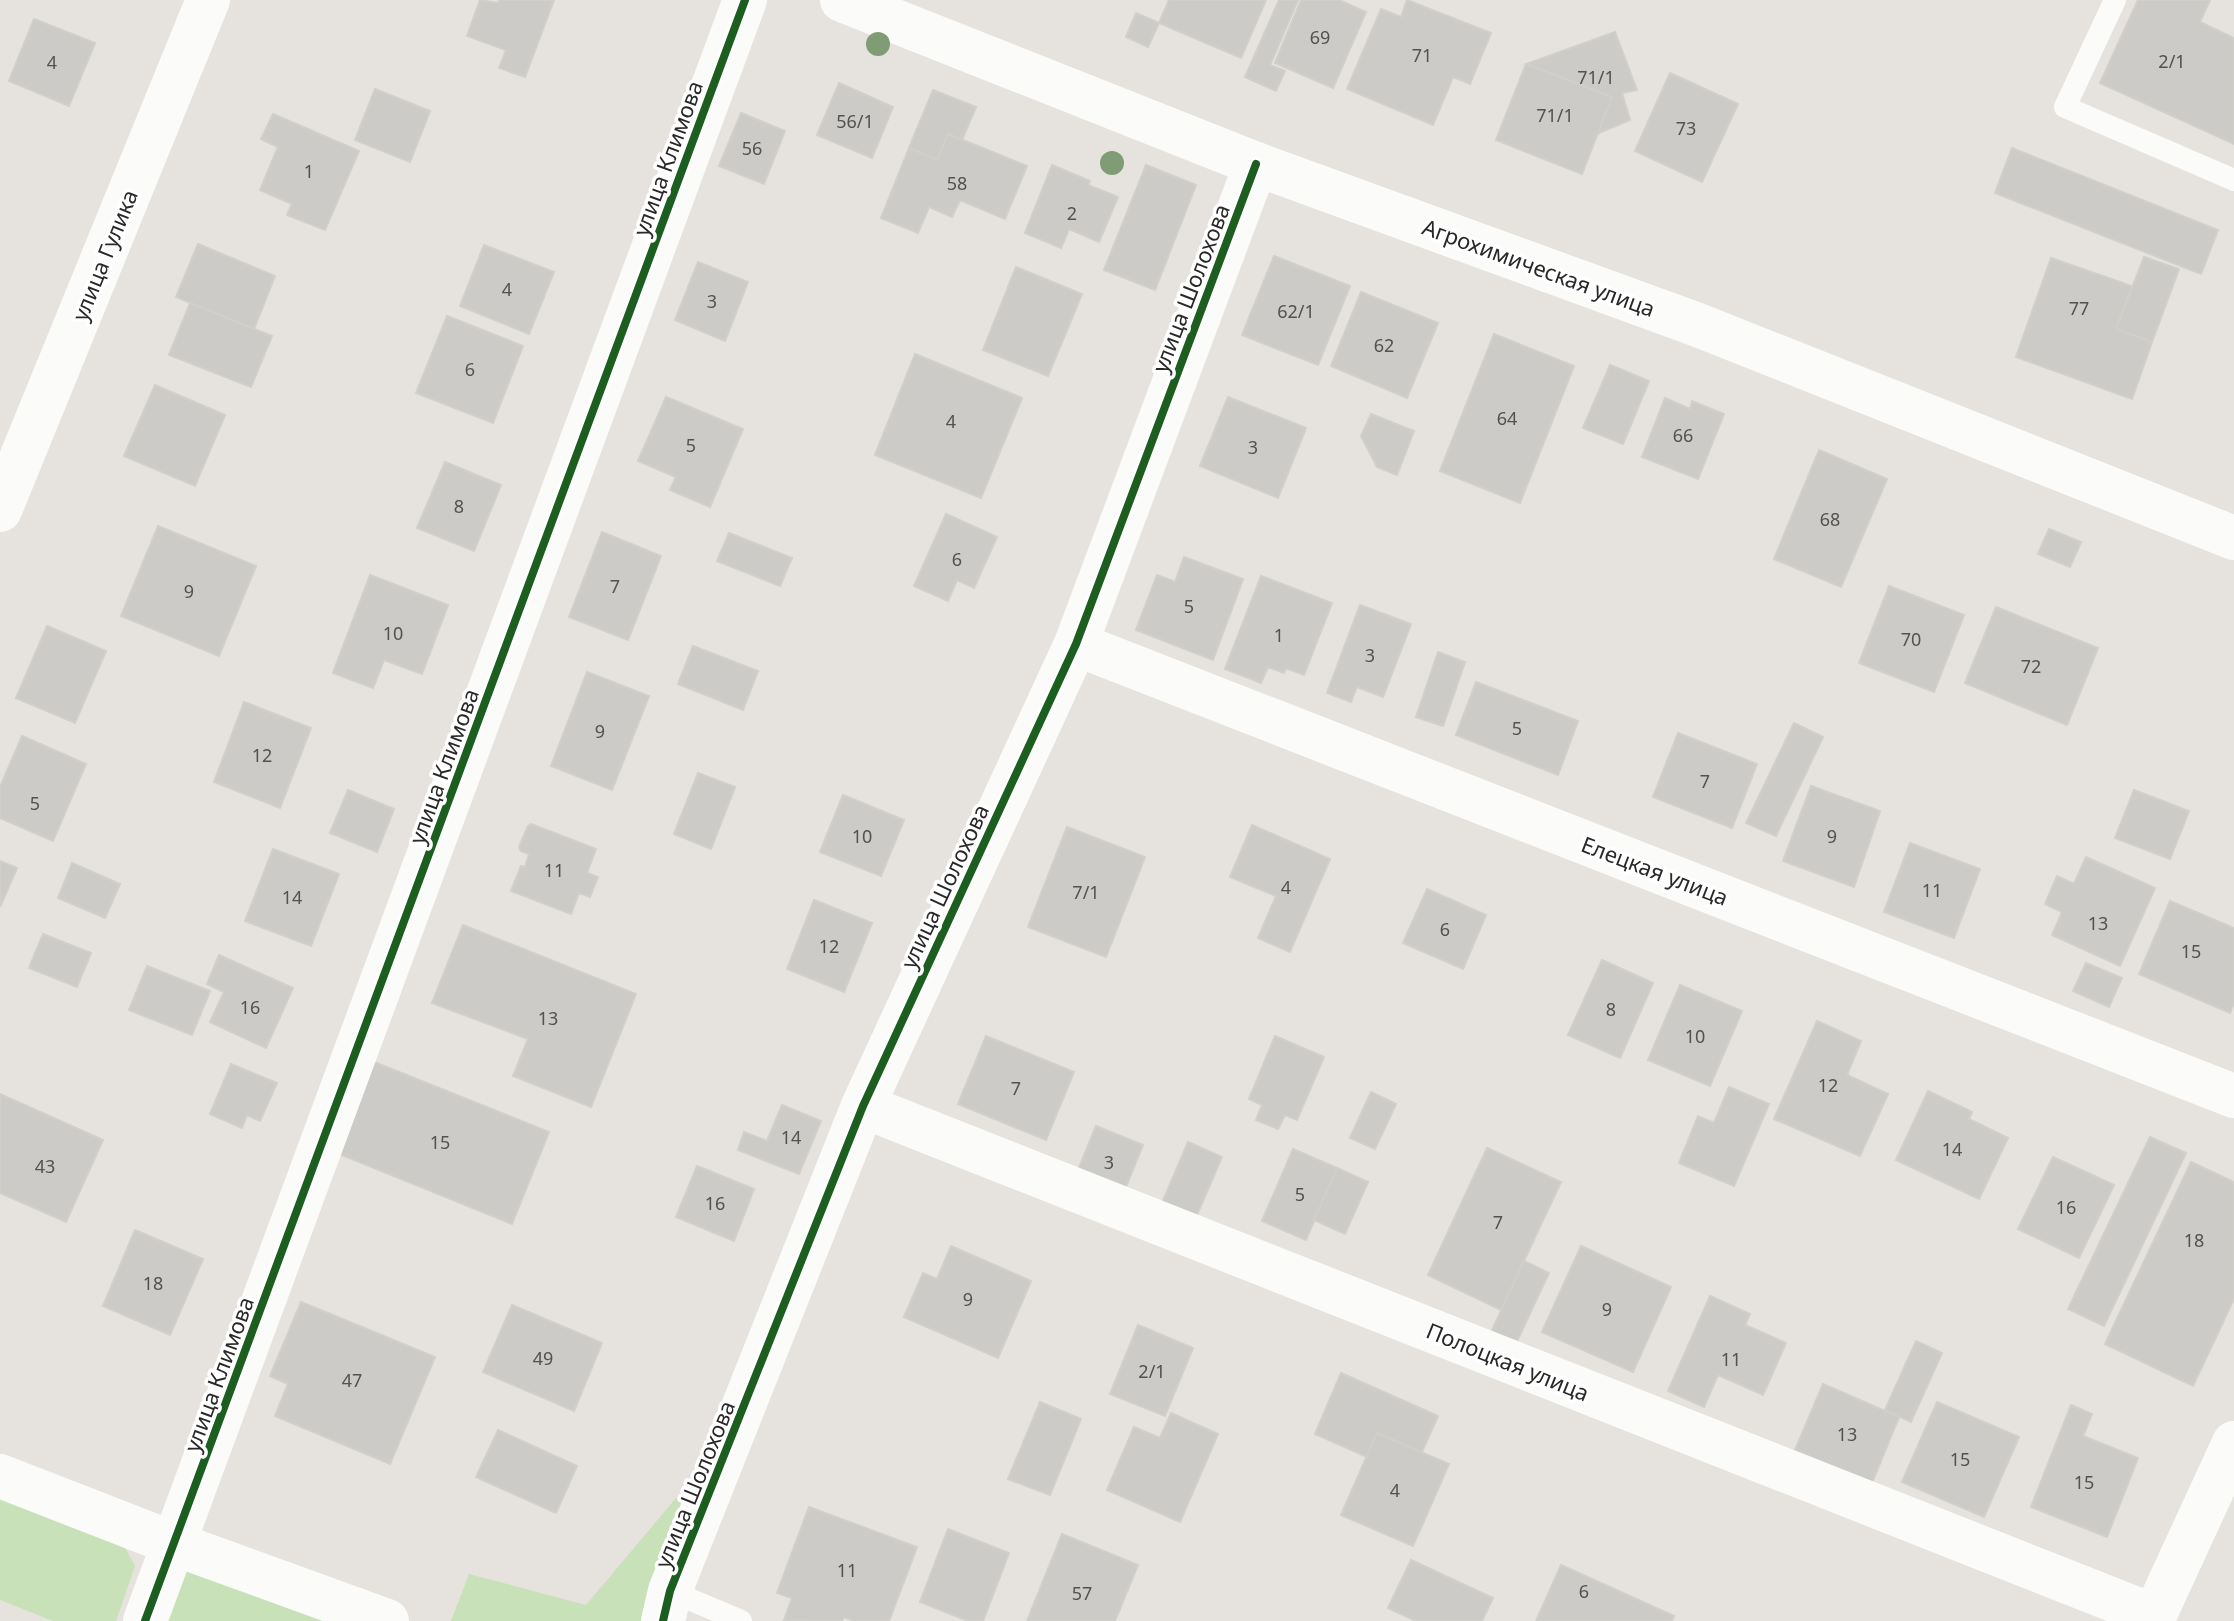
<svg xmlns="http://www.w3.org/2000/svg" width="2234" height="1621" viewBox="0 0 2234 1621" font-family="'Noto Sans',sans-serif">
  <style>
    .green { fill: #c8e1b8 }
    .building { fill: #cdcbc7; stroke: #d1cfca; stroke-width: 2 }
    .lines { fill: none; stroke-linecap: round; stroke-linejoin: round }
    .lane { stroke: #fbfbfa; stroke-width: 22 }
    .street { stroke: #fbfbfa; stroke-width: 44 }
    .cycleway-casing { stroke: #fff; stroke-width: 13 }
    .cycleway { stroke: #1b5e20; stroke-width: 8 }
    .tree { fill: #7f9c74 }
    .labels { text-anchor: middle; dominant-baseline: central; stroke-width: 7; stroke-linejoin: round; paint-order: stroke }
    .number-label { font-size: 18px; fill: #525250 }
    .street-label { font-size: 22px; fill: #282828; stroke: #fff }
  </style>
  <rect width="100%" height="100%" fill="#e6e3de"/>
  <g class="green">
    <path d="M0 1498 124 1546 135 1566 116 1621H53L0 1600Z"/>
    <path d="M676 1498 717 1499 663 1621H451L469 1574 586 1605Z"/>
    <path d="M180 1554 359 1621H163Z"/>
  </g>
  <g class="building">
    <path d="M480 0 498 3 500 0H554L525 77 499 68 506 50 467 36Z"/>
    <path d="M1169 0H1266L1241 58 1159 23Z"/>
    <path d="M1279 0H1298L1270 65 1285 71 1276 91 1245 77Z"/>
    <path d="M1301 0H1339L1366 12 1333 88 1275 63Z"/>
    <path d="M1407 0 1491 33 1470 84 1453 77 1433 125 1347 89 1381 9 1401 17Z"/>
    <path d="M2138 0H2210L2200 22 2234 38V144L2100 83Z"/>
    <path d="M1136 13 1159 23 1148 47 1126 37Z"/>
    <path d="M34 19 95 43 69 106 9 81Z"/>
    <path d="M1615 32 1637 90 1622 93 1630 120 1597 134 1612 97 1526 64Z"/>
    <path d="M1526 64 1612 97 1582 174 1496 140Z"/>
    <path d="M1670 73 1738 104 1702 182 1635 151Z"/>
    <path d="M839 83 893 107 872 158 817 135Z"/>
    <path d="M375 89 430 111 410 162 355 140Z"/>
    <path d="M933 90 976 107 962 140 948 134 937 160 909 148Z"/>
    <path d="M741 113 785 131 764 184 719 166Z"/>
    <path d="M273 114 359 151 325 230 287 215 292 204 260 190 278 147 261 139Z"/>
    <path d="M948 134 1027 166 1005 219 960 200 952 217 929 207 918 233 881 218 909 148 937 160Z"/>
    <path d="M2012 148 2218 230 2201 274 1995 193Z"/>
    <path d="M1052 165 1090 181 1088 185 1118 197 1099 242 1069 229 1061 248 1025 233Z"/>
    <path d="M1146 165 1196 185 1155 290 1104 270Z"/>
    <path d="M198 244 275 276 254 329 176 297Z"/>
    <path d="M484 245 554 272 529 334 460 306Z"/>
    <path d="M1274 256 1350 286 1318 365 1242 335Z"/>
    <path d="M2144 257 2179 269 2152 342 2116 329Z"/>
    <path d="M2051 258 2132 286 2116 329 2152 342 2132 399 2016 357Z"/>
    <path d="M698 262 748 282 725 341 675 320Z"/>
    <path d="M1016 267 1082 294 1048 376 983 350Z"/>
    <path d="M1361 292 1438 323 1407 398 1331 366Z"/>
    <path d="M190 303 272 336 251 387 169 355Z"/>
    <path d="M447 316 523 346 493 423 416 393Z"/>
    <path d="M1494 334 1574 366 1520 503 1440 471Z"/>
    <path d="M915 354 1022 398 981 498 875 455Z"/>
    <path d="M1610 365 1649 381 1623 444 1583 428Z"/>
    <path d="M155 385 225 415 195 486 124 456Z"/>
    <path d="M666 397 743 429 710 507 670 490 676 477 638 461Z"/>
    <path d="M1228 397 1306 428 1278 498 1200 466Z"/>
    <path d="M1665 398 1690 409 1692 401 1724 414 1698 479 1642 457Z"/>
    <path d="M1371 414 1414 431 1397 475 1377 467 1361 436Z"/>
    <path d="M1819 450 1887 479 1841 587 1774 559Z"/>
    <path d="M445 462 501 485 474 551 417 528Z"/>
    <path d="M946 514 997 537 974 588 957 580 948 601 914 586Z"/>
    <path d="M158 526 256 566 219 656 121 616Z"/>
    <path d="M2049 529 2081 542 2070 567 2038 554Z"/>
    <path d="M602 532 661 556 628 640 569 617Z"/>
    <path d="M729 533 792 558 780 586 717 561Z"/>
    <path d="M1184 557 1243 579 1213 660 1136 630 1157 575 1175 582Z"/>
    <path d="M370 575 448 605 422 674 384 660 373 688 333 673Z"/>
    <path d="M1261 576 1332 603 1304 675 1286 668 1284 673 1268 667 1261 683 1225 669Z"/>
    <path d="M1889 586 1964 615 1934 692 1859 663Z"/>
    <path d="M1360 605 1411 624 1383 697 1357 687 1351 702 1327 693Z"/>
    <path d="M1996 607 2098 648 2067 725 1965 683Z"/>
    <path d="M47 626 106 651 75 723 16 698Z"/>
    <path d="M693 646 758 671 743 710 678 684Z"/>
    <path d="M1438 652 1465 662 1443 726 1416 717Z"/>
    <path d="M587 672 649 696 612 790 551 766Z"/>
    <path d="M1476 682 1578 721 1558 775 1456 735Z"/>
    <path d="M244 702 311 728 280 808 214 782Z"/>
    <path d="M1794 723 1823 737 1776 836 1746 823Z"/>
    <path d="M1678 733 1757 764 1732 828 1653 797Z"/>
    <path d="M22 736 86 764 53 841 0 818V787Z"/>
    <path d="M698 773 735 787 711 849 674 834Z"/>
    <path d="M1811 786 1880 811 1854 887 1783 861Z"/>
    <path d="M348 790 394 809 377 852 330 833Z"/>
    <path d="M2134 790 2189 811 2170 859 2115 838Z"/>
    <path d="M843 795 904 820 881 876 820 852Z"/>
    <path d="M531 824 596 849 587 873 598 877 590 897 579 893 571 914 511 891 521 866 525 867 529 854 521 851 519 847 528 826Z"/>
    <path d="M1252 825 1330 859 1290 952 1258 938 1276 896 1230 877Z"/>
    <path d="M1067 827 1145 857 1106 957 1028 927Z"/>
    <path d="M1910 843 1980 869 1954 938 1884 912Z"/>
    <path d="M273 849 339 874 311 946 245 921Z"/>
    <path d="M2086 857 2155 888 2120 966 2052 935 2062 912 2045 904 2057 876 2074 884Z"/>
    <path d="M0 861 17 868 0 907Z"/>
    <path d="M72 863 120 884 105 918 58 898Z"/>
    <path d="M1427 889 1486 915 1463 969 1403 943Z"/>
    <path d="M814 900 872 923 844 992 787 969Z"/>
    <path d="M2170 901 2234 928V1003L2230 1013 2139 974Z"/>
    <path d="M463 925 636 994 591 1107 513 1076 528 1039 432 1003Z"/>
    <path d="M43 934 91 953 77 987 29 968Z"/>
    <path d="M219 955 293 988 266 1048 210 1022 224 992 207 984Z"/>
    <path d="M1602 960 1653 983 1620 1058 1568 1035Z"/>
    <path d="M2086 963 2122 978 2109 1007 2073 991Z"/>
    <path d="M147 966 210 991 192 1035 129 1010Z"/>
    <path d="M1680 985 1742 1011 1710 1086 1648 1060Z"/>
    <path d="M1817 1021 1861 1041 1847 1075 1888 1094 1860 1156 1774 1119Z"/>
    <path d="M986 1036 1074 1072 1046 1140 958 1104Z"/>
    <path d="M1275 1036 1324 1057 1297 1120 1285 1115 1278 1129 1256 1120 1262 1105 1249 1099Z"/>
    <path d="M369 1060 549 1132 512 1224 332 1151Z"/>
    <path d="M231 1064 277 1083 260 1121 247 1115 242 1128 210 1114Z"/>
    <path d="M1729 1087 1769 1104 1734 1186 1679 1163 1698 1116 1714 1123Z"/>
    <path d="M1928 1091 1972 1112 1969 1119 2008 1138 1979 1199 1896 1160Z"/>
    <path d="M1371 1092 1396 1104 1375 1149 1350 1138Z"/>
    <path d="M0 1094 103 1140 66 1222 0 1193Z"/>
    <path d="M782 1105 821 1121 799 1174 738 1150 744 1132 767 1141Z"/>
    <path d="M1096 1126 1143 1145 1121 1199 1074 1180Z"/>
    <path d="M2150 1137 2186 1153 2104 1326 2068 1309Z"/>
    <path d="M1188 1142 1222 1157 1190 1231 1156 1217Z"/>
    <path d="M1487 1148 1561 1182 1501 1310 1428 1275Z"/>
    <path d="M1293 1149 1337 1168 1306 1240 1262 1221Z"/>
    <path d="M2053 1157 2114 1185 2079 1258 2018 1229Z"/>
    <path d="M2191 1162 2234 1182V1299L2193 1386 2105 1344Z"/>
    <path d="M697 1166 754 1189 734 1241 676 1217Z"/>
    <path d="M1337 1168 1368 1182 1345 1234 1314 1220Z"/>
    <path d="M135 1230 203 1259 170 1335 103 1306Z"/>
    <path d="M951 1246 1031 1281 998 1358 904 1317 923 1273 937 1279Z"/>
    <path d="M1581 1246 1671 1287 1633 1372 1542 1332Z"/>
    <path d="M1524 1261 1549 1273 1512 1352 1487 1341Z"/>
    <path d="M1710 1296 1750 1314 1745 1325 1786 1343 1763 1395 1718 1375 1704 1407 1668 1391Z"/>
    <path d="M301 1302 435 1357 390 1464 275 1416 288 1384 270 1376Z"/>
    <path d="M512 1305 602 1343 574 1411 483 1372Z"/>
    <path d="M1138 1325 1193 1348 1165 1416 1110 1394Z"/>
    <path d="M1916 1341 1942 1353 1911 1422 1885 1410Z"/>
    <path d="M1341 1373 1438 1416 1422 1452 1377 1433 1367 1457 1315 1434Z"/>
    <path d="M1823 1384 1899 1417 1872 1483 1795 1450Z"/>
    <path d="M1040 1402 1081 1419 1050 1495 1008 1479Z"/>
    <path d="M1937 1402 2019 1437 1984 1517 1902 1482Z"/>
    <path d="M2071 1405 2092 1414 2083 1436 2138 1458 2107 1537 2031 1507Z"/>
    <path d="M1171 1413 1218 1434 1180 1522 1107 1490 1134 1427 1160 1438Z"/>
    <path d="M498 1430 577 1466 556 1513 476 1477Z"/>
    <path d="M1377 1433 1449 1464 1413 1546 1341 1515Z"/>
    <path d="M809 1507 917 1547 889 1621H854L844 1617 842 1621 784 1620 792 1598 777 1593Z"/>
    <path d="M948 1529 1009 1553 983 1621H968L920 1602Z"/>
    <path d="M1062 1534 1138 1565 1115 1621H1027Z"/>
    <path d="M1411 1560 1493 1598 1482 1621H1416L1388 1608Z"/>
    <path d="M1561 1565 1674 1616 1672 1621H1536Z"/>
  </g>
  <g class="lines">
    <g class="lane">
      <path d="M2115 0 2065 107 2234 180"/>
      <path d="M670 1591 741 1621"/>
    </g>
    <g class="street">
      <path d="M842 0 1256 164 1698 325 2234 538"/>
      <path d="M0 510 208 0"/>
      <path d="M1076 644 2234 1096"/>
      <path d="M863 1106 2154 1616"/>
      <path d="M0 1476 175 1544 387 1621"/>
      <path d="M145 1621 745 0"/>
      <path d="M663 1621 670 1591 863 1106 1076 644 1256 164"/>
      <path d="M2152 1621 2234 1443"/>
    </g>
    <defs>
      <g id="cycleway">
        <path d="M145 1621 745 0"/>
        <path d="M663 1621 670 1591 863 1106 1076 644 1256 164"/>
      </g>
    </defs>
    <use href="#cycleway" class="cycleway-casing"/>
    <use href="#cycleway" class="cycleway"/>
  </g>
  <g class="tree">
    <circle cx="878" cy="44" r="12"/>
    <circle cx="1112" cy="163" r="12"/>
  </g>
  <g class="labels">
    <g class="number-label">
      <text x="1320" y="37">69</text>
      <text x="1422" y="55">71</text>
      <text x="2172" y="61">2/1</text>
      <text x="52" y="62">4</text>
      <text x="1596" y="77">71/1</text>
      <text x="1555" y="115">71/1</text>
      <text x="855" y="121">56/1</text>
      <text x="1686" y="128">73</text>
      <text x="752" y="148">56</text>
      <text x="309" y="171">1</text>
      <text x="957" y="183">58</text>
      <text x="1072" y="213">2</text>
      <text x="507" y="289">4</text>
      <text x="712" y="301">3</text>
      <text x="2079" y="308">77</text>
      <text x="1296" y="311">62/1</text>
      <text x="1384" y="345">62</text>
      <text x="470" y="369">6</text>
      <text x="1507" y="418">64</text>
      <text x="951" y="421">4</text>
      <text x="1683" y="435">66</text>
      <text x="691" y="445">5</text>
      <text x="1253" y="447">3</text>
      <text x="459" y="506">8</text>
      <text x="1830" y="519">68</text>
      <text x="957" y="559">6</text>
      <text x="615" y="586">7</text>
      <text x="189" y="591">9</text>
      <text x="1189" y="606">5</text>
      <text x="393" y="633">10</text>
      <text x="1279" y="635">1</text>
      <text x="1911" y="639">70</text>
      <text x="1370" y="655">3</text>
      <text x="2031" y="666">72</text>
      <text x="1517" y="728">5</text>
      <text x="600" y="731">9</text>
      <text x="262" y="755">12</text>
      <text x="1705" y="781">7</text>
      <text x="35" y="803">5</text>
      <text x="862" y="836">10</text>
      <text x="1832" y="836">9</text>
      <text x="554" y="870">11</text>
      <text x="1286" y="887">4</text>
      <text x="1932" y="890">11</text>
      <text x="1086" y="892">7/1</text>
      <text x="292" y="897">14</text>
      <text x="2098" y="923">13</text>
      <text x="1445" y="929">6</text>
      <text x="829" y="946">12</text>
      <text x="2191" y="951">15</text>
      <text x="250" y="1007">16</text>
      <text x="1611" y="1009">8</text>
      <text x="548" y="1018">13</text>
      <text x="1695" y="1036">10</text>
      <text x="1828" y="1085">12</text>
      <text x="1016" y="1088">7</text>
      <text x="791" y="1137">14</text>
      <text x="440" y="1142">15</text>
      <text x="1952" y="1149">14</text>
      <text x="1109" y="1162">3</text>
      <text x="45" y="1166">43</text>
      <text x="1300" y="1194">5</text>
      <text x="715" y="1203">16</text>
      <text x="2066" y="1207">16</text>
      <text x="1498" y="1222">7</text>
      <text x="2194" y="1240">18</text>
      <text x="153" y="1283">18</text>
      <text x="968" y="1299">9</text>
      <text x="1607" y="1309">9</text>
      <text x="543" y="1358">49</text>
      <text x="1731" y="1359">11</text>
      <text x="1152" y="1371">2/1</text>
      <text x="352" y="1380">47</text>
      <text x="1847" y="1434">13</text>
      <text x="1960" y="1459">15</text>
      <text x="2084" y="1482">15</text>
      <text x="1395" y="1490">4</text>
      <text x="847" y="1570">11</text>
      <text x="1584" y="1591">6</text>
      <text x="1082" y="1593">57</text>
    </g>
    <g class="street-label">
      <text transform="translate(667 158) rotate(-70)">улица Климова</text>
      <text transform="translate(104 255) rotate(-68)">улица Гулика</text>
      <text transform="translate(1539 267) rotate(20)">Агрохимическая улица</text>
      <text transform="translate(1190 288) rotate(-69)">улица Шолохова</text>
      <text transform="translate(443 766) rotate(-70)">улица Климова</text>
      <text transform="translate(1655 870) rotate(21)">Елецкая улица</text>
      <text transform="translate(944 886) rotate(-65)">улица Шолохова</text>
      <text transform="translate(1508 1361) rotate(22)">Полоцкая улица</text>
      <text transform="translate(218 1374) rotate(-70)">улица Климова</text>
      <text transform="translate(694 1484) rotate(-68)">улица Шолохова</text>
    </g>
  </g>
</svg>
